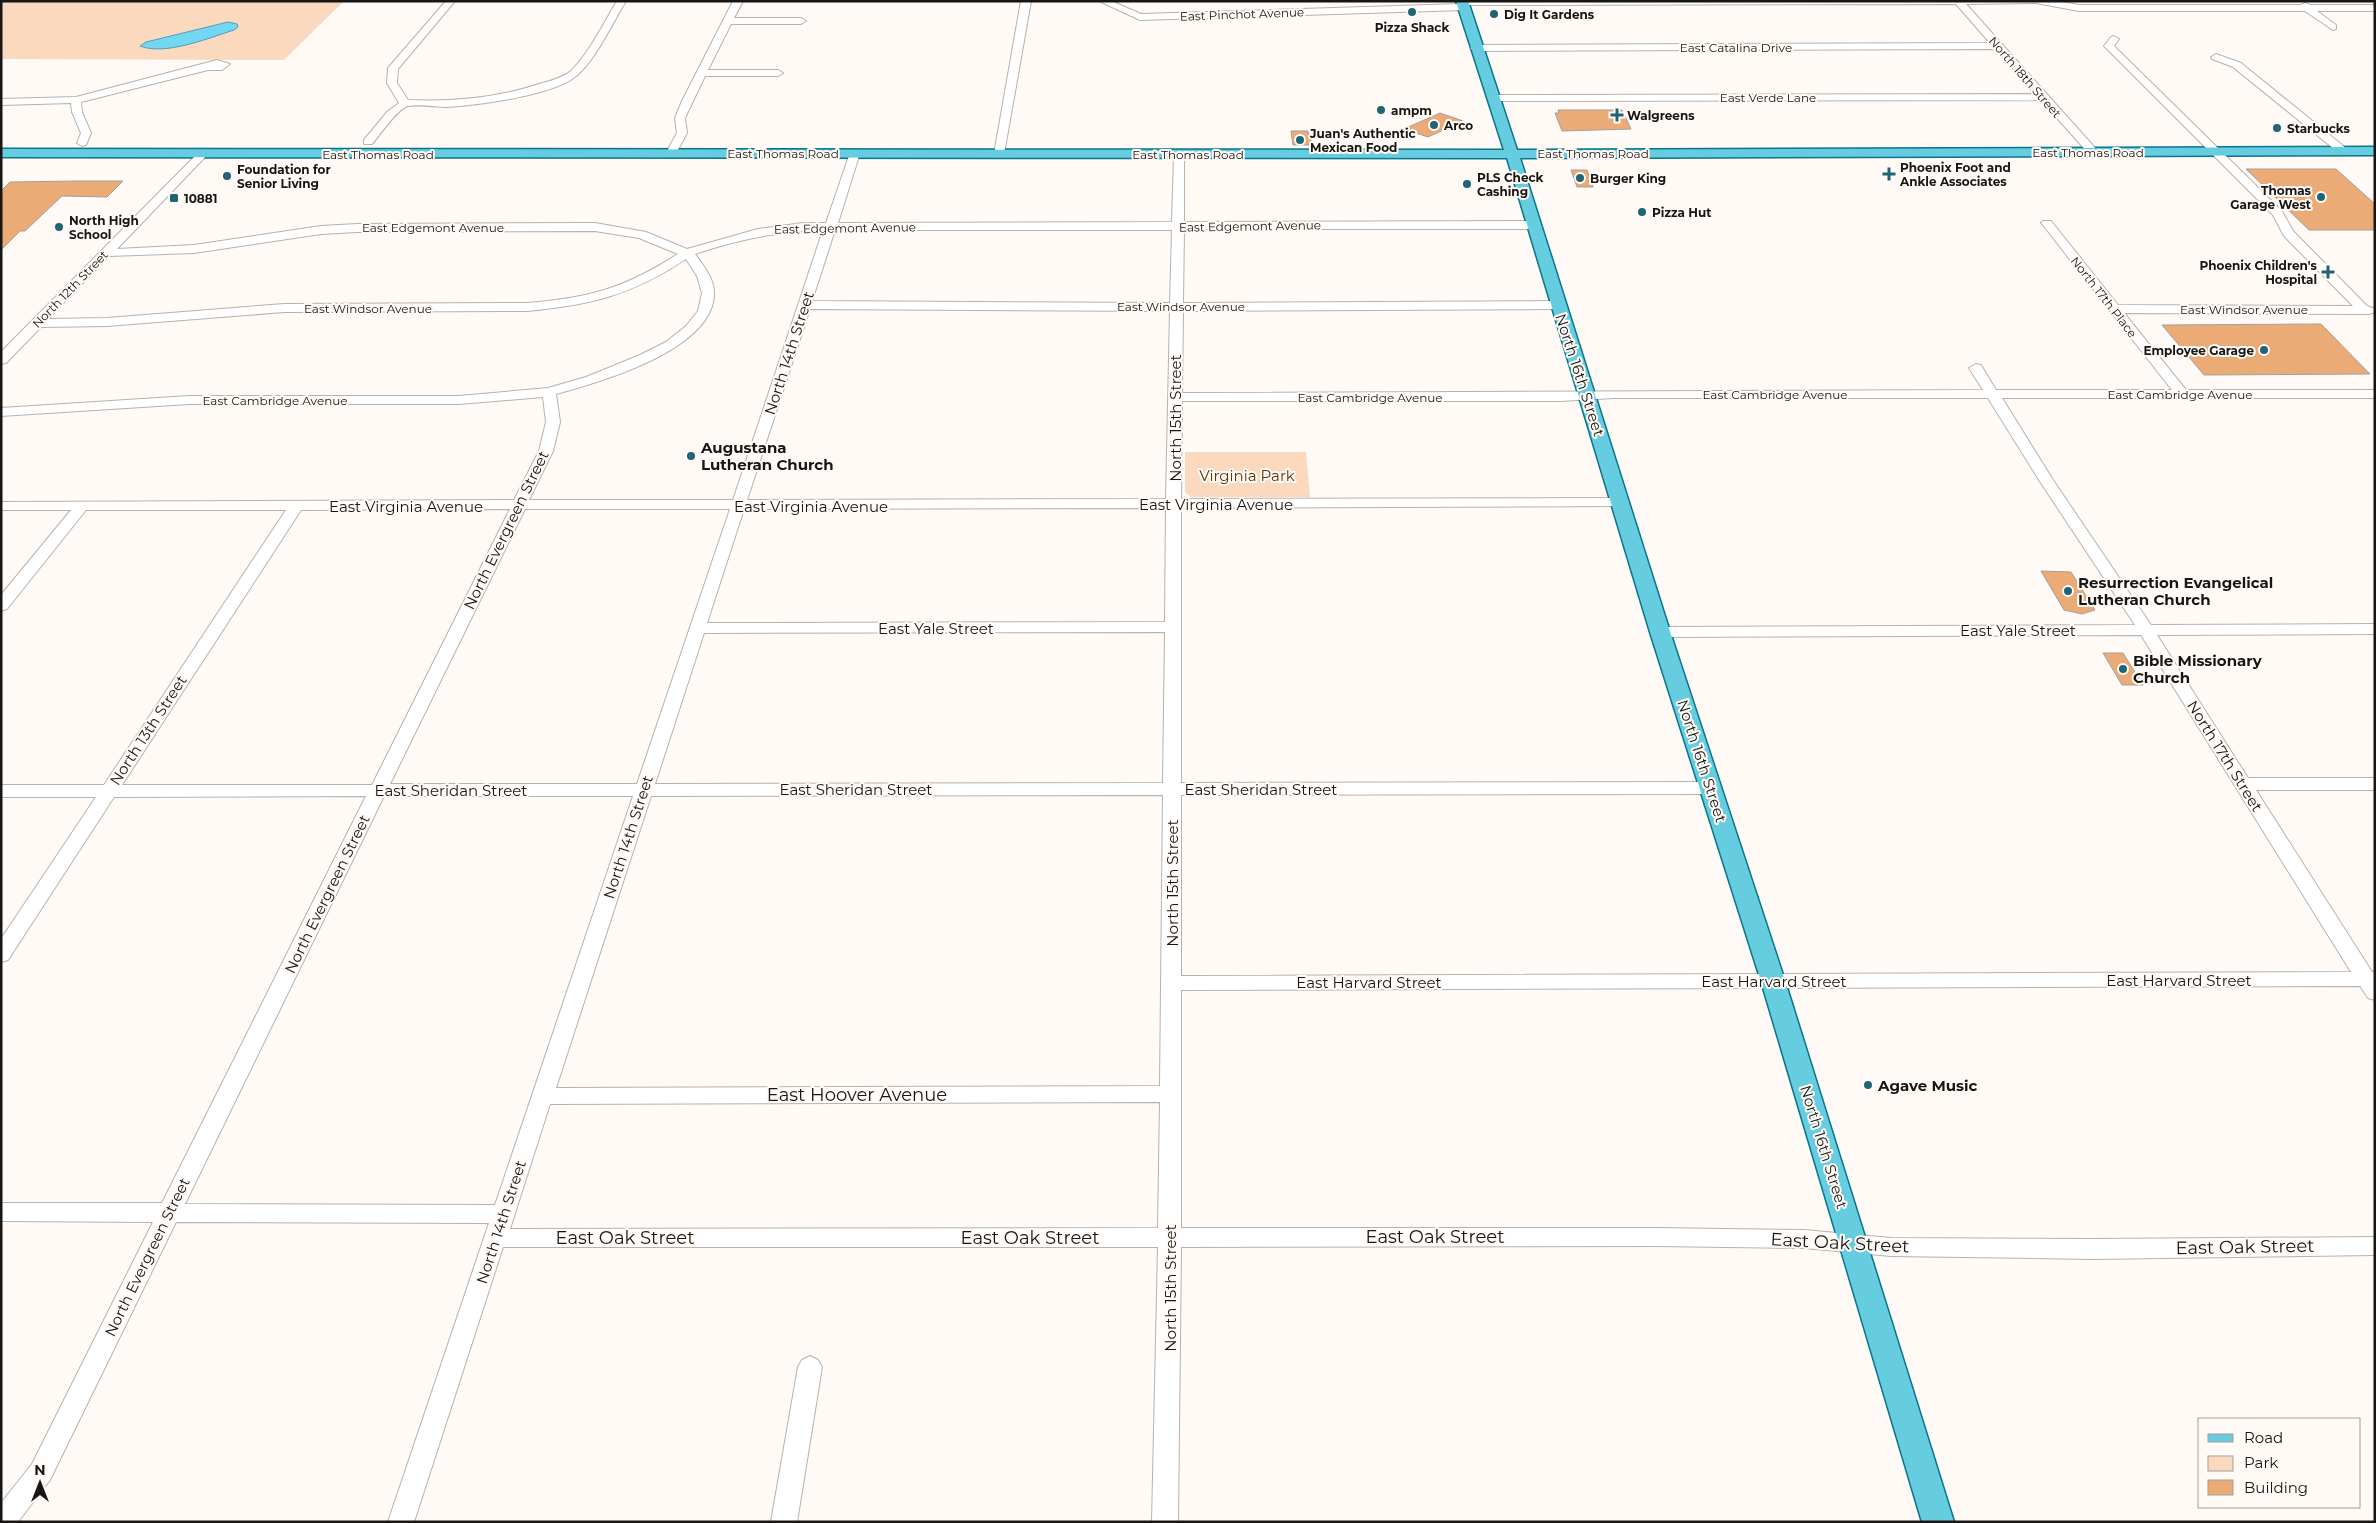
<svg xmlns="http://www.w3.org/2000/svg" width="2376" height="1523" viewBox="0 0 2376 1523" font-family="Montserrat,sans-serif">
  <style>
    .green { fill: #fad9bf }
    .water { fill: #72d7f3; stroke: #579db0 }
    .building { fill: #ebab76; stroke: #a49f9c }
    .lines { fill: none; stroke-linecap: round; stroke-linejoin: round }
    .minor-casing { stroke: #b6b2ae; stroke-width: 2 }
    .major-casing { stroke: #08768b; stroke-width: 3 }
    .minor { fill: #fff; fill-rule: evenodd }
    .major { fill: #66cce0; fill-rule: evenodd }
    .poi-dot { fill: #206476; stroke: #fffaf6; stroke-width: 2 }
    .labels { text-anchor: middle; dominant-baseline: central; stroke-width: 4; stroke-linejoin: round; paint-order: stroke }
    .far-street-label { font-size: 12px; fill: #171614; stroke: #fffaf6 }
    .far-poi-label { font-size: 12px; font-weight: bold; fill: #171614; stroke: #fffaf6; text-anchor: start }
    .street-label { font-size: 15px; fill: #171614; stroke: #fffaf6 }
    .poi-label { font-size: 15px; font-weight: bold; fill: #171614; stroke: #fffaf6; text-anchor: start }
    .park-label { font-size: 15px; fill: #5d3409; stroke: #fffaf6 }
    .near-street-label { font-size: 18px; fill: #171614; stroke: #fffaf6 }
  </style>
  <rect width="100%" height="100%" fill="#fffaf6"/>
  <g class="green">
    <path d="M1 1H344L284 60 1 59Z"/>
    <path d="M1185 452H1306L1310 497H1191L1185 492Z"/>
  </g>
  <path class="water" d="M228 22 237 24 238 27 234 30C209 38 165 56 140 46L146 42Z"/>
  <g class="building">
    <path d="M1558 110H1622L1631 129 1562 131 1555 113H1559Z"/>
    <path d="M1440 113 1463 121 1428 137 1404 129Z"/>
    <path d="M1291 131H1308L1312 145H1293Z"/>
    <path d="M2246 169H2336L2375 204V230H2309Z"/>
    <path d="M1571 170H1587L1593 187H1577Z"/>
    <path d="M76 181H123L107 197 62 196 25 231H20L1 250V191L10 182Z"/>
    <path d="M2321 324 2370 374 2204 375 2162 325Z"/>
    <path d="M2041 571 2071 572 2095 610 2082 614 2064 610Z"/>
    <path d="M2103 653H2123L2143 685H2122Z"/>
  </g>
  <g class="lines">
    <defs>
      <g id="minor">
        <path d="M446 1H455L398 69 397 83 408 100C453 102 497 98 539 84 550 81 562 78 571 71 590 52 603 24 617 1H626C613 22 594 63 575 77 550 96 478 105 447 107 435 107 420 104 408 106 397 109 380 135 372 144H364V140L387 112 399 103 387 83 388 68Z"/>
        <path d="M733 1H743L734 18H801L806 21 801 24H731L708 70H778L783 73 778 76H705L685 118 687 133 675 155H667L666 153 677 133 675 118 682 101Z"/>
        <path d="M1021 1H1031L1004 154 999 157 994 154Z"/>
        <path d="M1099 1H1111L1141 14 1460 4 1458 1H2056L2079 5H2301L2305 3 2310 5H2375V11H2317L2336 25V29L2333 30 2305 11H2079L2036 3 1966 4 2097 150V154H2089L2041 100 1493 101 1488 98 1493 95 2035 94 1996 49 1475 51 1470 48 1475 45 1990 43 1956 4 1466 5 1469 7 1464 10 1140 20Z"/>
        <path d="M2114 36 2119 39 2114 46 2282 211 2293 231 2367 306 2375 309 2373 313 2369 314 2124 313 2186 390H2375V398H2002L2053 480 2151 625 2375 624V634L2157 635 2248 778H2375V790H2256L2372 972H2375V1000L2368 998 2360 986 1181 990V1228H1656L1804 1230 1891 1238 2093 1239 2375 1237V1255L2093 1259 1891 1256 1804 1248 1656 1246 1181 1247 1178 1522H1152L1158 1247H503L414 1522H388L489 1223 176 1222 50 1480 18 1522H1V1503L32 1464 153 1222 1 1221V1203H162L366 796 114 797 8 960 1 962V939L96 797H1V785H104L286 510H86L7 609 1 611V595L71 510H1V502L514 500 539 451 546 422 543 397 459 404H189L1 416V408L189 396H459L548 388 586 377 640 355 666 342 686 326 698 311 702 293 697 276 686 259C632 295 591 305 527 311L284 312 107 326 41 327 6 363 1 364V352L199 152H207L208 154 117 249 194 245 321 226 357 224 595 223 646 232 687 249 758 229 803 223H826L850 153 855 150 860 153 838 223 1172 222 1174 154 1179 151 1184 154V222L1534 221 1540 225 1534 229H1184L1183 303 1558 301 1564 305 1558 309 1183 311 1182 393 1983 390 1969 368 1976 364 1981 365 1996 390H2172L2043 225 2041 223 2043 221H2051L2118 305 2353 306 2284 236 2273 215 2104 46 2111 37ZM823 230 733 500H529L553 451 560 422 556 394C600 382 717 349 714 291 713 277 703 265 695 254 736 240 779 231 823 230ZM835 230H1172L1170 303 812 301ZM595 231 639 238 678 254C625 288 589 298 527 303L284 304 107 318 48 319 109 256 194 253 321 234 357 232ZM810 309 1170 311 1166 499 747 500ZM1614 398H1988L2039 480 2135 625 1660 627 1654 629 1652 632 1654 635 1660 637 2141 635 2351 972 1181 976V795L1711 794 1717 792 1720 788 1717 784 1711 782 1181 783V508L1621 506 1628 502 1621 498 1181 499 1182 401H1560ZM1166 508 1165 622 707 623 744 509ZM510 509 372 785H122L301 510ZM525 509H730L637 784H390ZM1165 632 1163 783 655 784 704 633ZM1163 795 1160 1086 556 1088 651 796ZM384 796H633L495 1205 185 1204ZM1160 1102 1158 1228 510 1229 550 1104Z"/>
        <path d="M2216 54 2241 63 2347 149V153H2339L2233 67 2212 59 2211 57Z"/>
        <path d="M217 60 230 64 222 70H208L81 102 82 112 91 133 86 145 82 146 77 143 81 133 72 112 71 103 1 105V99L76 97Z"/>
        <path d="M810 1356 818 1360 822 1367 797 1522H771L798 1367 802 1360Z"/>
      </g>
      <path id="major" d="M1456 1H1468L1517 150 2375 147V155L1520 158 1670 632 1785 981 1954 1522H1922L1761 981 1650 632 1507 158 1 157V149L1504 150Z"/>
    </defs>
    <use href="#minor" class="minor-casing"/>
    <use href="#major" class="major-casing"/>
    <use href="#minor" class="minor"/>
    <use href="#major" class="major"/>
  </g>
  <g class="poi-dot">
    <circle cx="1412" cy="12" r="5"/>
    <circle cx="1494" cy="14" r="5"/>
    <circle cx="1381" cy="110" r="5"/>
    <path d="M1614.5 107.5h5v5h5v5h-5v5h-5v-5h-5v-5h5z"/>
    <circle cx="1434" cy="125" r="5"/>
    <circle cx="2277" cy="128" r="5"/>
    <circle cx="1300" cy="140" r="5"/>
    <path d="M1886.5 166.5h5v5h5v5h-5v5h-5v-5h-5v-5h5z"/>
    <circle cx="227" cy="176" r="5"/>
    <circle cx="1580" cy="178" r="5"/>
    <circle cx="1467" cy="184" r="5"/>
    <circle cx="2321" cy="197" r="5"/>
    <rect x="169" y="193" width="10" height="10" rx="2.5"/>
    <circle cx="1642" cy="212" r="5"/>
    <circle cx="59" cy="227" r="5"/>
    <path d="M2325.5 264.5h5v5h5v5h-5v5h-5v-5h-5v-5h5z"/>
    <circle cx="2264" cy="350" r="5"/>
    <circle cx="691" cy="456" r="5"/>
    <circle cx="2068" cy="591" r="5"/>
    <circle cx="2123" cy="669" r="5"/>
    <circle cx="1868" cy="1085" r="5"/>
  </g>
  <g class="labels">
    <g class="far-street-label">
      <text transform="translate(1242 14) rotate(-2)">East Pinchot Avenue</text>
      <text x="1736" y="47">East Catalina Drive</text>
      <text transform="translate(2025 77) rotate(49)">North 18th Street</text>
      <text x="1768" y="97">East Verde Lane</text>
      <text x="2088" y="152">East Thomas Road</text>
      <text x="783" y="153">East Thomas Road</text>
      <text x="1593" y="153">East Thomas Road</text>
      <text x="378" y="154">East Thomas Road</text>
      <text x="1188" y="154">East Thomas Road</text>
      <text transform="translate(1250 226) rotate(-1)">East Edgemont Avenue</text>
      <text x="433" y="227">East Edgemont Avenue</text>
      <text transform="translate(845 228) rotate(-1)">East Edgemont Avenue</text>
      <text transform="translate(70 289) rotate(-46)">North 12th Street</text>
      <text transform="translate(2104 297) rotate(52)">North 17th Place</text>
      <text x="1181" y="306">East Windsor Avenue</text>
      <text x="368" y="308">East Windsor Avenue</text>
      <text x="2244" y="309">East Windsor Avenue</text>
      <text x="1775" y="394">East Cambridge Avenue</text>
      <text x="2180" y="394">East Cambridge Avenue</text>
      <text x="1370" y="397">East Cambridge Avenue</text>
      <text x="275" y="400">East Cambridge Avenue</text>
    </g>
    <g class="far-poi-label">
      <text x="1504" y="14">Dig It Gardens</text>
      <text x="1412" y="27" text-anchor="middle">Pizza Shack</text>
      <text x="1391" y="110">ampm</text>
      <text x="1627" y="115">Walgreens</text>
      <text x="1444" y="125">Arco</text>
      <text x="2287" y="128">Starbucks</text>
      <text x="1310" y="133">Juan's Authentic<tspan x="1310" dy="14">Mexican Food</tspan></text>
      <text x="1900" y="167">Phoenix Foot and<tspan x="1900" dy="14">Ankle Associates</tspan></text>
      <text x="237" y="169">Foundation for<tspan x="237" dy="14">Senior Living</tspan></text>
      <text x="1477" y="177">PLS Check<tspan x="1477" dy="14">Cashing</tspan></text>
      <text x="1590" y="178">Burger King</text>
      <text x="2311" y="190" text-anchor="end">Thomas<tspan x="2311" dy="14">Garage West</tspan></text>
      <text x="184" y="198">10881</text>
      <text x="1652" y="212">Pizza Hut</text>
      <text x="69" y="220">North High<tspan x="69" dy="14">School</tspan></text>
      <text x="2317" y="265" text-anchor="end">Phoenix Children's<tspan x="2317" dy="14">Hospital</tspan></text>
      <text x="2254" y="350" text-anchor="end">Employee Garage</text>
    </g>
    <g class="street-label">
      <text transform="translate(789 353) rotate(-72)">North 14th Street</text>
      <text transform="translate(1580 375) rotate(72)">North 16th Street</text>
      <text transform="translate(1175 418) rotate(-90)">North 15th Street</text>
      <text x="1216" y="504">East Virginia Avenue</text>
      <text x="406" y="506">East Virginia Avenue</text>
      <text x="811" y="506">East Virginia Avenue</text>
      <text transform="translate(506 530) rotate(-64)">North Evergreen Street</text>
      <text x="936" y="628">East Yale Street</text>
      <text x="2018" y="630">East Yale Street</text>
      <text transform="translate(148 730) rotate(-57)">North 13th Street</text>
      <text transform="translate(2225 756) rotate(58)">North 17th Street</text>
      <text transform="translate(1702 761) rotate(72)">North 16th Street</text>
      <text x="856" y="789">East Sheridan Street</text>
      <text x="1261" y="789">East Sheridan Street</text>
      <text x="451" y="790">East Sheridan Street</text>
      <text transform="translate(628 837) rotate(-72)">North 14th Street</text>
      <text transform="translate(1172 883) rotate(-90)">North 15th Street</text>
      <text transform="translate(327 894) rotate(-64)">North Evergreen Street</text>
      <text x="2179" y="980">East Harvard Street</text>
      <text x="1774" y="981">East Harvard Street</text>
      <text x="1369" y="982">East Harvard Street</text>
      <text transform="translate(1824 1147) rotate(73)">North 16th Street</text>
      <text transform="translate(501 1222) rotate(-72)">North 14th Street</text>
      <text transform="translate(147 1257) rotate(-64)">North Evergreen Street</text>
      <text transform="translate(1170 1288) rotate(-90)">North 15th Street</text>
    </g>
    <g class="poi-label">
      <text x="701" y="447">Augustana<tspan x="701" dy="17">Lutheran Church</tspan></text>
      <text x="2078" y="582">Resurrection Evangelical<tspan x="2078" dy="17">Lutheran Church</tspan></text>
      <text x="2133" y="660">Bible Missionary<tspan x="2133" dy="17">Church</tspan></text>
      <text x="1878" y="1085">Agave Music</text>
    </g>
    <g class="park-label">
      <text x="1247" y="475">Virginia Park</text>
    </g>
    <g class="near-street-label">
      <text x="857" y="1095">East Hoover Avenue</text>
      <text x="1435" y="1237">East Oak Street</text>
      <text x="625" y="1238">East Oak Street</text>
      <text x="1030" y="1238">East Oak Street</text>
      <text transform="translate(1840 1243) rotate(3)">East Oak Street</text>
      <text transform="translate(2245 1247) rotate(-1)">East Oak Street</text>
    </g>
  </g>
  <rect width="2376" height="1523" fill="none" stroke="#171614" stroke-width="5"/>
  <rect x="2198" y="1418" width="162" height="90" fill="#fffaf6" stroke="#a29f9c"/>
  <rect x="2208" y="1434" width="25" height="8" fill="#66cce0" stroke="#a29f9c"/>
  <text x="2244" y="1443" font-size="15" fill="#171614">Road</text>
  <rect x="2208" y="1456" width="25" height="15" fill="#fad9bf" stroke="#a29f9c"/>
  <text x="2244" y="1468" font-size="15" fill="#171614">Park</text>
  <rect x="2208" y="1480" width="25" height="15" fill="#ebab76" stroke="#a29f9c"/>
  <text x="2244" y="1493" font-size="15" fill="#171614">Building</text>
  <g transform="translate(40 1483)" stroke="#fffaf6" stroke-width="4" paint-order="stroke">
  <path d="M0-4L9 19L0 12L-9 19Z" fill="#171614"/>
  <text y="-8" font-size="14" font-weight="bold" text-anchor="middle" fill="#171614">N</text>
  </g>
</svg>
